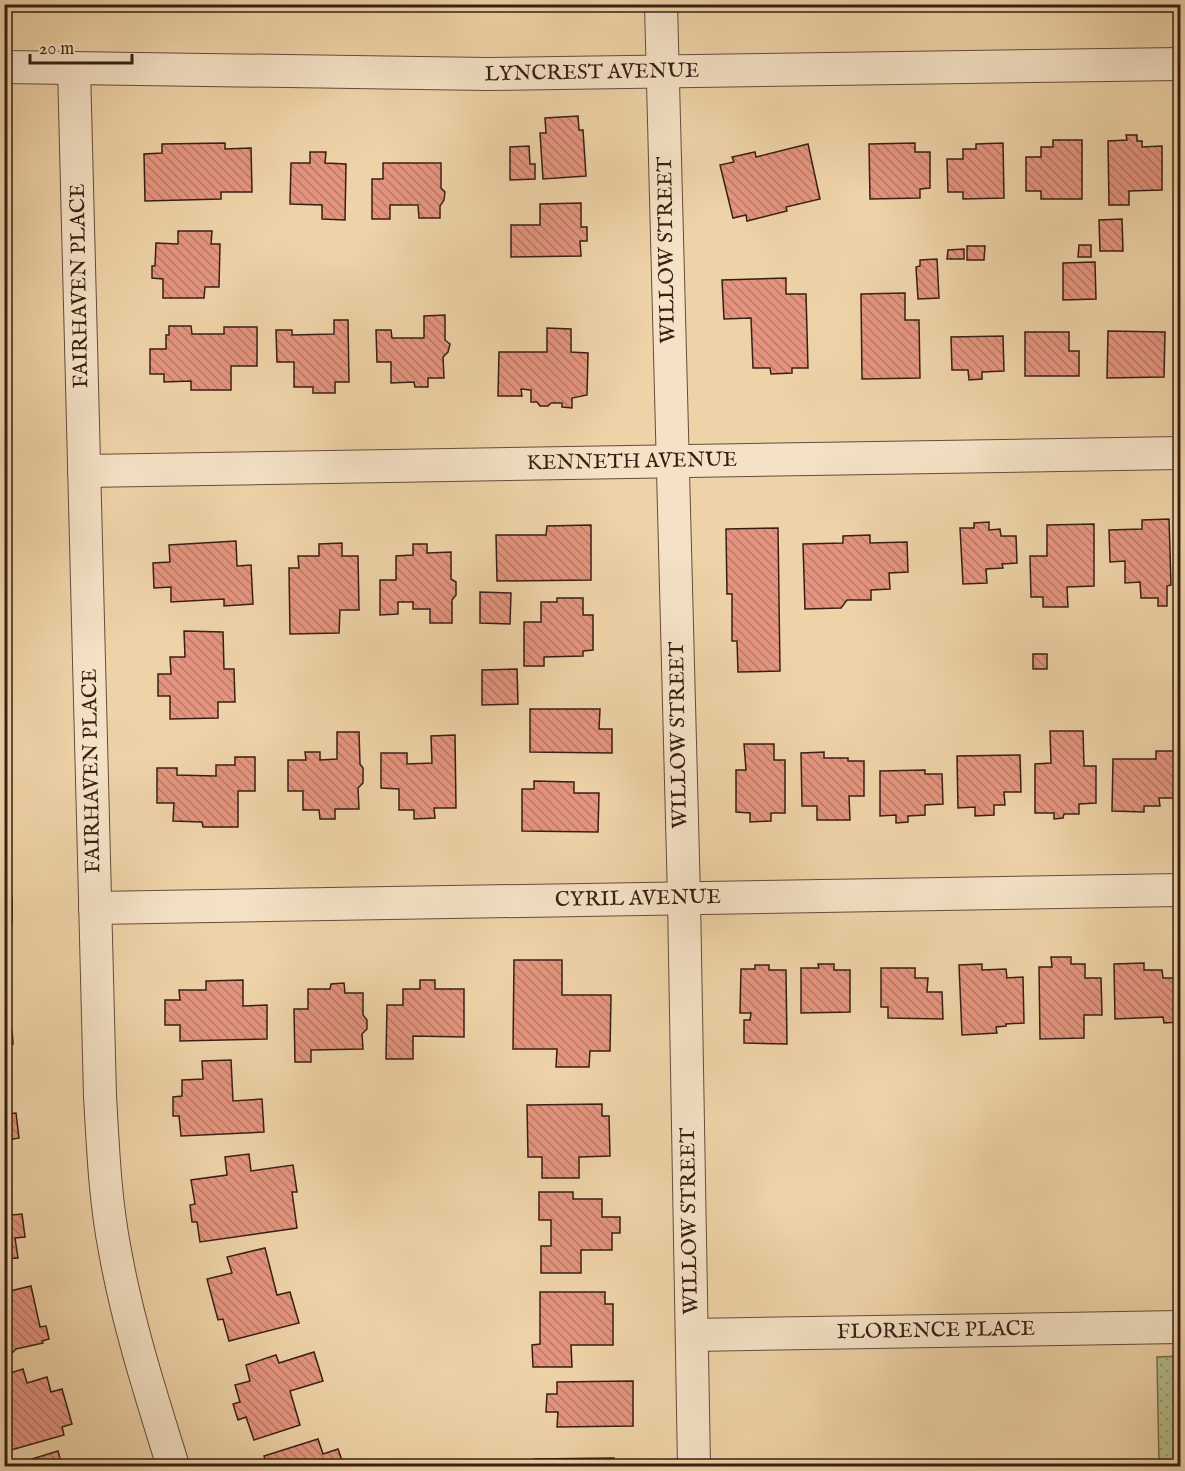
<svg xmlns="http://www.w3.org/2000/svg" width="1185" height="1471" viewBox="0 0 1185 1471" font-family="'IM FELL English',serif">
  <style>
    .park { fill: url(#park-dots); stroke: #766e50; stroke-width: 1.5 }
    .building { fill: url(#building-back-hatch); stroke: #381f15; stroke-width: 1.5 }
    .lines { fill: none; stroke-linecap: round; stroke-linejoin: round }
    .minor-casing { stroke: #664c3a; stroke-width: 34 }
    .minor { stroke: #f5e2c6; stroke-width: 32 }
    .labels { text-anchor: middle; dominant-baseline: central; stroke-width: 5; stroke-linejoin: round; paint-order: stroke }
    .street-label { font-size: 21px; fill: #381f15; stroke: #f5e2c6 }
  </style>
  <defs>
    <pattern id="park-dots" width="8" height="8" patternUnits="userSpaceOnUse" patternTransform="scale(1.5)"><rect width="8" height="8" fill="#b4be8b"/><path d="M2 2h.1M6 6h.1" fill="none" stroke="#939a70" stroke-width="1.8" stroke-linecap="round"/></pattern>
    <pattern id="building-back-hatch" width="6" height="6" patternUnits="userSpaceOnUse" patternTransform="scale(1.5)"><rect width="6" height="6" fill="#e5957f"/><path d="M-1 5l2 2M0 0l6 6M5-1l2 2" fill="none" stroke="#bb7967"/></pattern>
  </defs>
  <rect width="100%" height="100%" fill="#efd3a8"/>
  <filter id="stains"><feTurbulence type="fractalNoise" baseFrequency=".00333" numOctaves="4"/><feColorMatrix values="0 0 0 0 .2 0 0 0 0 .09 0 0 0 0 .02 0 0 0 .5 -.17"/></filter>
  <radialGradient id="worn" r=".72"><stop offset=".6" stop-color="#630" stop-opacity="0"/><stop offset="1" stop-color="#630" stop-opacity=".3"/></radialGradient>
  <path class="park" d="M1180 1356V1466H1159L1157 1357Z"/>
  <g class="building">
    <path d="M578 116 579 130H583L586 176 543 179 540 133H546L545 118Z"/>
    <path d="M1126 135H1137V141H1142V147L1162 146V190L1129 191V205H1109L1108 141 1127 140Z"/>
    <path d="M1053 140H1082V199H1041V191H1026V157H1041V147H1053Z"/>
    <path d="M225 143V149L251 148 252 192H221V199L145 201 144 154 162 153V144Z"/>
    <path d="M915 143V152H930V188L920 189V198L870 199 869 144Z"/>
    <path d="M1003 143 1004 198 963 199V192H948L947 159H963V149H976V144Z"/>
    <path d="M808 144 820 199 786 207 787 211 747 221 746 215 733 218 720 165 734 162 732 157 755 152 756 157Z"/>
    <path d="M529 146 530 164H535V179L510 180V147Z"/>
    <path d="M310 152H326L325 163 346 164 345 220 322 219V205L290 204 291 163H310Z"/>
    <path d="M383 163H441V188L445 192 444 200 440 206V218H419L418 205H390V219H372V179H383Z"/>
    <path d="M581 203V227H587V241H580L581 256 511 257V225H540V204Z"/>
    <path d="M1122 219 1123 251H1100L1099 220Z"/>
    <path d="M178 231H212L211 244H220L219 287H205L204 298H163V279L152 278V266H155L156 243 178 244Z"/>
    <path d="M1079 245H1091V257H1078Z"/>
    <path d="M967 246H985L984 260H967Z"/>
    <path d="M964 249V259H947L948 250Z"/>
    <path d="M937 259 939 298 918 299 916 267 920 266V260Z"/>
    <rect x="1176" y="261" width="4" height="35"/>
    <path d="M1095 262 1096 299 1063 300V263Z"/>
    <path d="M786 278V294H806L808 368H792V373L771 374 770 368H753L751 318 724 319 722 280Z"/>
    <path d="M905 293V320H919L920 378 862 379 861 294Z"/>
    <path d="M445 315V340L450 344 448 352 443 357 444 378H428V387H415L414 382 391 383V362H377L376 330H391L392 338H424V316Z"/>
    <path d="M334 320H348L349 382H335V393H313V387H294V362H277L276 330H292V335L334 334Z"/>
    <path d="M169 326H191L192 334H224V327H257V366H231V390H191V381L164 382V374H150V349H166V335H169Z"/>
    <path d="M547 328 571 329V352L588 353 587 395 572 398V408L562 407V403H551L548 406H540L537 402H531V390L521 389 522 396H498L499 352H547Z"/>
    <path d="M1108 331 1165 332 1164 377 1107 378Z"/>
    <path d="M1025 332H1069V351H1079V376H1025Z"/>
    <path d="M1003 336 1004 371 982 372V379L969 380 968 370H952L951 337Z"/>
    <path d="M1169 519 1171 585 1167 586V606H1158V598H1141L1140 582 1125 583V561L1110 562 1109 530 1142 529V520Z"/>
    <path d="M989 522V530L1000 529 1001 536H1016L1017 563 1002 564 1003 568 986 569 987 583 963 584 960 528H974V523Z"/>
    <path d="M1094 524V586L1067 587 1068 607H1043V597H1031L1030 556H1047V525Z"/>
    <path d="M591 525V580L497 581 496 535H546L547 526Z"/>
    <path d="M778 528 780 671 738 672 737 641H732V594H727L726 529Z"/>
    <path d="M870 535V543L907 542 908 572 889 573 890 589 871 590V600H847L841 608 805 609 803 544 843 543V536Z"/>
    <path d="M236 541 237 566 251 565 253 604 224 606V599L171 602V587L154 588 153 563 170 562 169 545Z"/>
    <path d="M342 543V556H358L359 610H340L339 633 290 634 289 568H299L298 556H319V544Z"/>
    <path d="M413 544H427V553L451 552V579L456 582V595L452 600V623H430V609H413V602H398V614L380 615V580H396V556L413 555Z"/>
    <path d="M480 592 511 593 510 624 480 623Z"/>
    <path d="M557 598H583V615H593V650L583 651V656L544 657V666H524V622H541V602H557Z"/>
    <path d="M184 631 223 632 224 669H234L235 702H218V718L170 719V696H158V674H171L170 657H185Z"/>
    <rect x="1033" y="654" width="14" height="15"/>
    <path d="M517 669 518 704 482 705V670Z"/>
    <path d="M530 709H600L599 729H612V753L530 752Z"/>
    <path d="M7 719V749H4V720Z"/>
    <path d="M1050 731H1083L1084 766H1096V803L1079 804V814H1064L1063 818 1054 819V813H1035V764L1051 763Z"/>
    <path d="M337 732H359L360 764 363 768V783L358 788 359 809H335V819H320L319 810H303V791H288V760H306L305 752H320V760L337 759Z"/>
    <path d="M455 735 456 808H434L435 818 414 819V810H399V789L381 788V753H407V764L432 763 431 736Z"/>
    <path d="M744 744H774V760H785V813H771V821L750 822V813L736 812V770H746Z"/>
    <path d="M1156 751H1175V798H1159L1160 806H1144V812L1112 811 1113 759H1156Z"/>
    <path d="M824 752V758H848V761H864V796H849L850 820H817V806H802L801 753Z"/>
    <path d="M1020 755 1021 792H1004L1005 805H994V815L975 816V807L958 808 957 756Z"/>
    <path d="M235 757H255V791H238V827H203L202 822 173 821 174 803H157V768H177V775L216 776V765H235Z"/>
    <path d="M925 770V774H942L943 804 925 805V815L908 816V822L896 823V815L880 816V771Z"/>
    <path d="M534 781 574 782V793H599L598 832 522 831V789H534Z"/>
    <rect x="4" y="898" width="8" height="26"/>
    <path d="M1051 957H1071V964H1085V978H1101L1102 1015H1084V1038L1040 1039 1039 967H1052Z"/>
    <path d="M514 960H562V995H611L610 1051H590L589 1067H556L557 1049H513Z"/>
    <path d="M1144 963V970H1162L1163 978H1178L1179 1022 1164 1023 1163 1017 1115 1019 1114 964Z"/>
    <path d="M818 964H834V970H850V1012L801 1013V968H819Z"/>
    <path d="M982 964V970L1006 969 1007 978 1023 977 1024 1023 1006 1024V1026L996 1027 997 1033 962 1035 959 965Z"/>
    <path d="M755 965H769V970H786L787 1044 744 1043V1020H750L751 1013H740L741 969H755Z"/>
    <path d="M881 968H915V978H928L927 992H942L943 1019 888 1018V1007H881Z"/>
    <path d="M243 980V1006L267 1005V1039L180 1041V1025H165V1000H180L179 990H206V981Z"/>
    <path d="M420 980H435V989H464V1037L413 1036V1059H386L387 1005H403V989H420Z"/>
    <path d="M344 983 345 993H363V1015L367 1020V1029L362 1034 363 1049 311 1050V1062H295L294 1009H308V989H330L331 984Z"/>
    <path d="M12 1030 13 1044H4V1031Z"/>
    <path d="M231 1060 233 1101 262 1099 264 1132 181 1136 179 1116H173V1097L182 1096V1080L203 1079 202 1061Z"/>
    <path d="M4 1098 7 1114 16 1113 19 1138 8 1140 10 1159H4Z"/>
    <path d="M602 1104V1116H609L610 1156 579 1157V1178H542V1157H528L527 1105Z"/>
    <path d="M249 1154 251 1171 293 1165 297 1192H292L297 1228 200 1242 197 1222H192L190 1205 195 1204 191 1180 227 1175 225 1157Z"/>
    <path d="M539 1192H573V1199H602V1217H620V1233H612V1250H581V1273H541V1246H551V1220H539Z"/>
    <path d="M4 1200H10L12 1215 22 1214 25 1237 15 1238 18 1258 4 1259Z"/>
    <path d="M265 1248 277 1295 290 1292 299 1323 229 1341 223 1319 218 1320 207 1279 232 1273 227 1257Z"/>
    <path d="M4 1285 6 1292 31 1286 40 1327 46 1326 49 1339 42 1341 43 1343 16 1349 10 1355 4 1356Z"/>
    <path d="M540 1292H605V1304H613V1345H571L572 1367H533L532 1345 540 1344Z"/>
    <path d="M314 1352 323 1381 290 1391 300 1425 254 1440 246 1417 238 1420 233 1404 240 1402 235 1385 250 1381 246 1365 276 1355 279 1363Z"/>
    <path d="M23 1369 27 1383 47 1377 51 1392 62 1389 72 1424 62 1427 64 1435 4 1452V1428L10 1427 4 1409V1375Z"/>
    <path d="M633 1381V1426L557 1427 558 1412H546L547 1394H557V1382Z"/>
    <path d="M318 1439 323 1454 338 1449 344 1466H267L264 1456Z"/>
    <path d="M58 1451 62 1466H17L16 1464Z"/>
    <path d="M614 1458V1466H534V1459Z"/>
  </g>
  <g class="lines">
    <defs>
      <g id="minor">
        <path d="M661 4 684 898 694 1466"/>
        <path d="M4 67 487 74 1180 64"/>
        <path d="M74 68 100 1096C103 1148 105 1200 115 1251 128 1324 151 1395 173 1466"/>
        <path d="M84 471 1180 453"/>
        <path d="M95 908 1180 890"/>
        <path d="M692 1335 1180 1327"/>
      </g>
    </defs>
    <use href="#minor" class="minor-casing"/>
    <use href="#minor" class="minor"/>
  </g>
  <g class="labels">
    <g class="street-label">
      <text transform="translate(592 73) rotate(-1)">LYNCREST AVENUE</text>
      <text transform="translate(667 250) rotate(-91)">WILLOW STREET</text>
      <text transform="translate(80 286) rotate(-91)">FAIRHAVEN PLACE</text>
      <text transform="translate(632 462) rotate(-1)">KENNETH AVENUE</text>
      <text transform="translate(679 735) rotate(-91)">WILLOW STREET</text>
      <text transform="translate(92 771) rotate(-91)">FAIRHAVEN PLACE</text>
      <text transform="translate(638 899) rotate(-1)">CYRIL AVENUE</text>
      <text transform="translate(690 1221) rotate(-91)">WILLOW STREET</text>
      <text transform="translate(936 1331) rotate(-1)">FLORENCE PLACE</text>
    </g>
  </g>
  <rect width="1185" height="1471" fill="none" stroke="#efd3a8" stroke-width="24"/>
  <rect x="6" y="6" width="1173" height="1459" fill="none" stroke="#381f15" stroke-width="3"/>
  <rect x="12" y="12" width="1161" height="1447" fill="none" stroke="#381f15" stroke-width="1.5"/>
  <path d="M30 54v9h102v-9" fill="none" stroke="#381f15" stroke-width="3"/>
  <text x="39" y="54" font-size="18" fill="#381f15" stroke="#f5e2c6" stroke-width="4.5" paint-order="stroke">20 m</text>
  <rect width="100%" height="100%" filter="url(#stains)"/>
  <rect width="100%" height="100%" fill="url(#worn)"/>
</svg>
